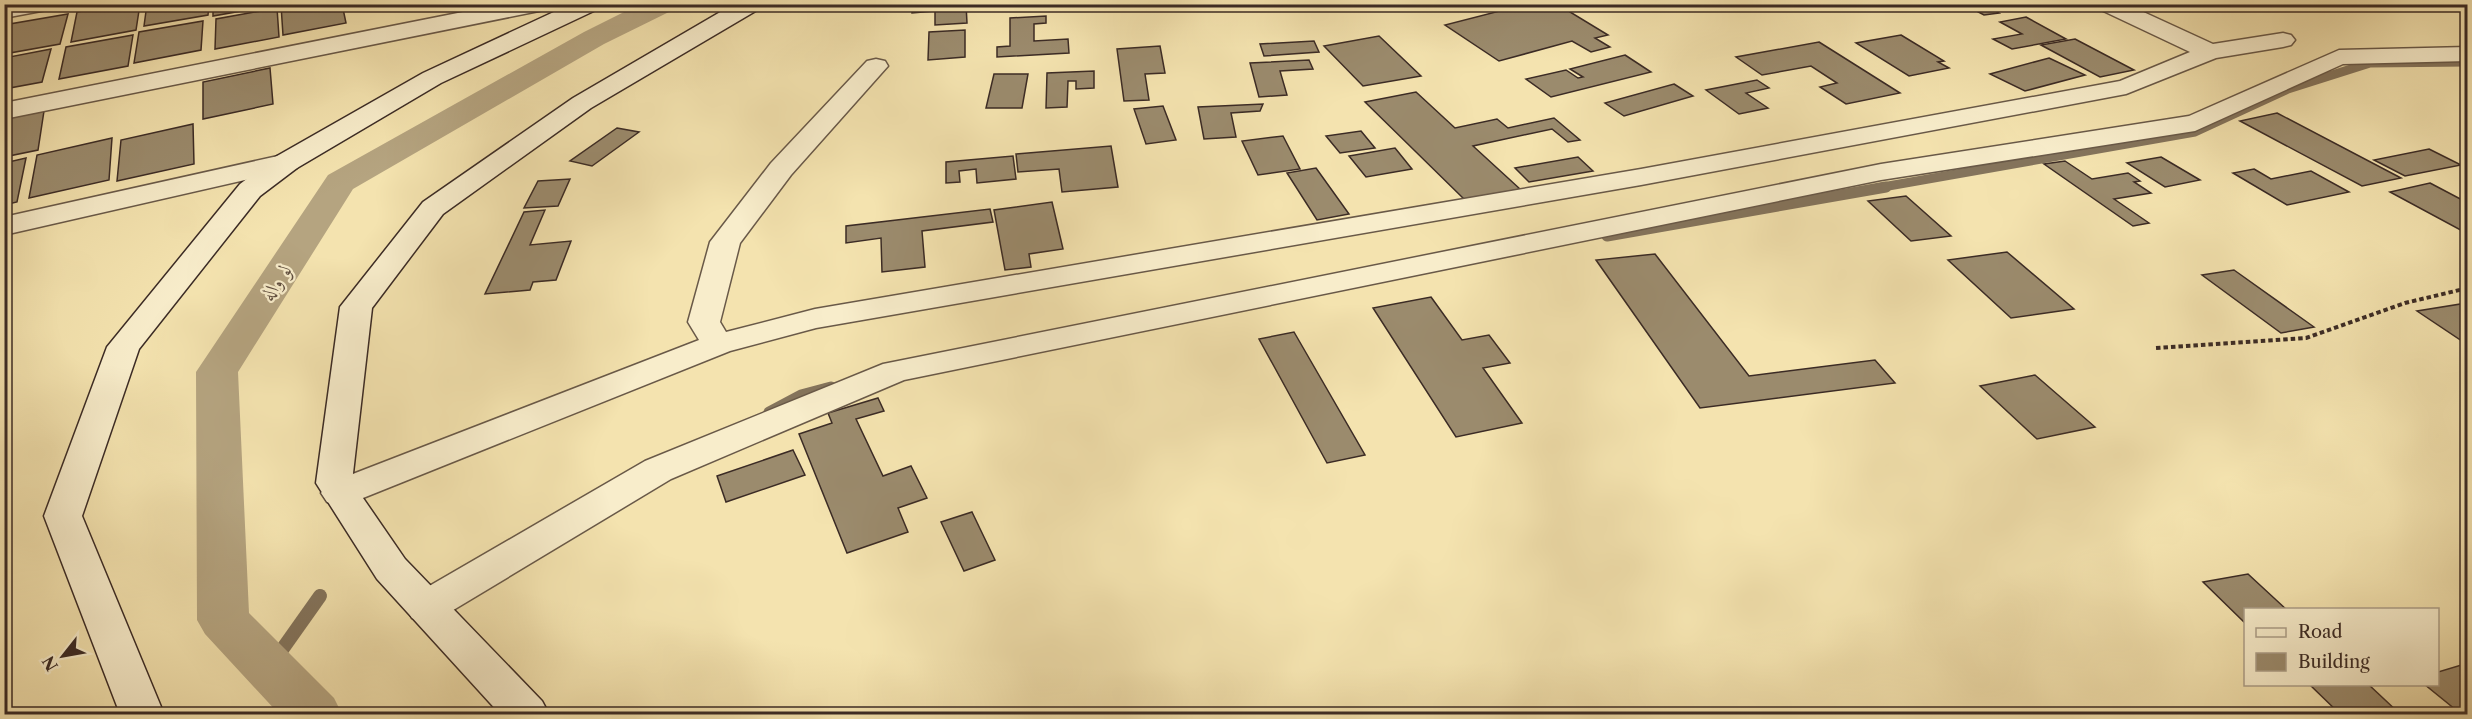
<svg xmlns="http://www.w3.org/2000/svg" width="2472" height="719" viewBox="0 0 2472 719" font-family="'Libre Caslon Text',Amiri,serif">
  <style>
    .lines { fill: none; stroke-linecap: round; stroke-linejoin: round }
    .stream-far2 { stroke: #84745c; stroke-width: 9 }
    .stream-far1 { stroke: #84745c; stroke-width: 11 }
    .stream { stroke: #84745c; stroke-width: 14 }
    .canal { fill: #b5a480; fill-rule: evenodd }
    .building { fill: #9b8b6d; stroke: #3b2b25; stroke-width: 1.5 }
    .street-casing { stroke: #695948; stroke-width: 3 }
    .secondary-casing { stroke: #3b2b25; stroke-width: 3 }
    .path { stroke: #3b2b25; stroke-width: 4; stroke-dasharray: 4.5 3; stroke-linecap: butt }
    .street { fill: #f8edcb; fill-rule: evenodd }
    .secondary { fill: #f8edcb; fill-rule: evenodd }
    .labels { text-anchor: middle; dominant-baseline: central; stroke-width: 4.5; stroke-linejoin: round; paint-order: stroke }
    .water-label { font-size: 20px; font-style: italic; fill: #604f40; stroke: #f8edcb }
  </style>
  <rect width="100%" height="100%" fill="#f4e3af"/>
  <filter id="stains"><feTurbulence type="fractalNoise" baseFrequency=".00333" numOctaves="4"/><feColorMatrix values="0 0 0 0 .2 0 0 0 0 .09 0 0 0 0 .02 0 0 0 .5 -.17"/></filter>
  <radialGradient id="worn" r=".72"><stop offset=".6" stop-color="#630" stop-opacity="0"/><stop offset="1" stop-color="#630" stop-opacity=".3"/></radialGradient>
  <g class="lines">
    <path class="stream-far2" d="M1877 188 2195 132 2288 89 2370 63 2468 62"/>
    <g class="stream-far1">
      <path d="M1607 236 1886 187"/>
      <path d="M769 412 801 395 831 387"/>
    </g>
    <path class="stream" d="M269 668 320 596"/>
    <path class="canal" d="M640 4H677L673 10 604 44 353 189 238 372 249 613 334 698 342 714H279L205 634 197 620 196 372 328 175 584 32Z"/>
  </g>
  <g class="building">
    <path d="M122 4H140L136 30 71 42 77 12Z"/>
    <path d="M147 4H209L208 15 144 26Z"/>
    <path d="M213 4H275V5L213 16Z"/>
    <path d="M342 4 346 23 283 35 281 5Z"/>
    <path d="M912 4H966L967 23 935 25V11L912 13Z"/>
    <path d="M1527 4H1557L1608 35 1595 38 1610 47 1591 52 1572 41 1499 61 1445 25Z"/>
    <path d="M1963 4H1984L1999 13 1984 15Z"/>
    <path d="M277 8 279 37 215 49 216 19Z"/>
    <path d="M68 14 60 44 4 54V25Z"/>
    <path d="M1046 16V23L1034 24V41L1068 39 1069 53 997 57V47L1010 46V18Z"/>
    <path d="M2026 17 2066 39 2012 49 1993 39 2022 34 2000 22Z"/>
    <path d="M203 21 201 50 134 63 139 32Z"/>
    <path d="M965 30V57L928 60 929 32Z"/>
    <path d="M133 35 128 66 59 79 66 47Z"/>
    <path d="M1901 35 1944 61 1938 62 1949 68 1909 76 1856 43Z"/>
    <path d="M1379 36 1421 76 1363 86 1324 46Z"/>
    <path d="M2075 39 2134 70 2100 77 2041 45Z"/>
    <path d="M1314 41 1319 52 1264 56 1260 44Z"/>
    <path d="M1819 42 1900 93 1846 104 1820 87 1837 83 1811 66 1762 75 1736 57Z"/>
    <path d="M1160 46 1165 73 1145 74 1149 100 1124 101 1117 49Z"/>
    <path d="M51 49 42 82 4 89V58Z"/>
    <path d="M1625 55 1651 72 1551 97 1526 79 1566 70 1578 78 1583 77 1570 69Z"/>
    <path d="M2049 58 2085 75 2025 91 1990 74Z"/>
    <path d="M1309 60 1313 69 1280 71 1287 95 1259 97 1250 63Z"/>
    <path d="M270 68 273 104 203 119V82Z"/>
    <path d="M1094 71V88L1076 89V81H1068L1067 107 1046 108 1047 73Z"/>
    <path d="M994 74H1028L1022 108H986Z"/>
    <path d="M1757 80 1769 88 1746 93 1768 108 1739 114 1706 90Z"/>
    <path d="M1674 84 1693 96 1624 116 1605 103Z"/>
    <path d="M1416 92 1455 128 1497 119 1508 128 1554 118 1580 140 1568 142 1552 129 1473 146 1520 189 1466 201 1365 102Z"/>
    <path d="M1263 104 1260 111 1231 113 1236 137 1204 139 1198 107Z"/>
    <path d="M1163 106 1176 140 1146 144 1134 109Z"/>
    <path d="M44 111 38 150 4 157V119Z"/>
    <path d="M2277 113 2401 178 2362 186 2240 121Z"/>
    <path d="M193 124 194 164 117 181 121 140Z"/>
    <path d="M617 128 639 132 592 166 570 161Z"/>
    <path d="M1361 131 1375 148 1340 153 1326 136Z"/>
    <path d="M1283 136 1300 169 1258 175 1242 141Z"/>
    <path d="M112 138 109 180 29 198 37 155Z"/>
    <path d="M1111 146 1118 187 1062 192 1059 169 1018 172 1016 154Z"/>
    <path d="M1395 148 1412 169 1366 177 1349 156Z"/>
    <path d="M2429 149 2461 165 2405 176 2374 160Z"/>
    <path d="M1013 156 1016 179 977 183 976 169 959 171 960 182 946 183V162Z"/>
    <path d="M1578 157 1593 171 1529 182 1515 168Z"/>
    <path d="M2161 157 2200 180 2165 187 2127 163Z"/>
    <path d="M26 158 17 202 4 205V163Z"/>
    <path d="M2065 161 2092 179 2128 173 2140 181 2134 182 2151 193 2114 199 2149 223 2133 226 2044 164Z"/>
    <path d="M1316 168 1349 214 1317 220 1287 173Z"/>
    <path d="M2254 169 2271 179 2311 171 2349 192 2287 205 2233 173Z"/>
    <path d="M570 179 558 206 524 208 538 181Z"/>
    <path d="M2430 183 2468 203V234L2390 192Z"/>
    <path d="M1906 196 1951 236 1911 241 1868 201Z"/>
    <path d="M1052 202 1063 249 1029 254 1031 267 1005 270 994 210Z"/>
    <path d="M990 209 993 222 922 231 925 267 882 272 881 238 846 243V226Z"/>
    <path d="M545 210 530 245 571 241 556 280 533 282 530 290 485 294 524 212Z"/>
    <path d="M2007 252 2074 309 2011 318 1948 260Z"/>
    <path d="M1655 254 1749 376 1875 360 1895 383 1700 408 1596 260Z"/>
    <path d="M2234 270 2314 327 2281 333 2202 275Z"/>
    <path d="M1431 297 1462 340 1489 335 1510 363 1483 368 1522 423 1456 437 1373 308Z"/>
    <path d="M2467 303 2468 345 2417 311Z"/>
    <path d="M1294 332 1365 455 1327 463 1259 339Z"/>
    <path d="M2035 375 2095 427 2037 439 1980 386Z"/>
    <path d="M878 398 884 411 856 419 883 476 911 466 927 498 898 508 908 532 847 553 799 434 832 423 828 413Z"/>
    <path d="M793 450 805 475 726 502 717 476Z"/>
    <path d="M972 512 995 560 964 571 941 522Z"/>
    <path d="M2248 574 2287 610H2246V624L2203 582Z"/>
    <path d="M2468 663V714H2461L2424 684H2438V672Z"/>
    <path d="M2309 684H2368L2400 714H2340Z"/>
  </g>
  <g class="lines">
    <defs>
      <g id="street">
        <path d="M4 4H55L52 9 4 18Z"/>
        <path d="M503 4H550L547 9 539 11 4 119V103Z"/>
        <path d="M2096 4H2126L2213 44 2283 33 2291 35 2295 40 2291 45 2283 47 2216 58 2126 94 1641 185 816 328 730 351 353 502 340 506 327 502 321 493 327 484 699 340 688 322 710 242 771 163 867 61 876 59 885 61 888 66 791 175 740 243 720 322 726 332 815 309 1641 169 2120 81 2190 52 2099 9Z"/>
        <path d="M2468 47V61L2343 64 2195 131 1881 180 904 380 671 479 440 618 426 623 412 618 406 607 412 596 645 461 883 364 1881 164 2189 116 2339 50Z"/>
        <path d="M287 154 297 156 301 162 297 168 4 235V217Z"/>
      </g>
      <g id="secondary">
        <path d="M571 4H601L598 9 441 83 297 168 260 196 139 349 82 516 164 714H120L44 516 107 347 240 184 277 156 423 73Z"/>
        <path d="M734 4H762L759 9 591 108 443 214 372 308 352 482 405 559 542 701 549 714H500L377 579 316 483 340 307 423 202 573 98Z"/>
      </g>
    </defs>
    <use href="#street" class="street-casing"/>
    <use href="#secondary" class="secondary-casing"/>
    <path class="path" d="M2156 348 2306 338 2405 303 2468 288"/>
    <use href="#street" class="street"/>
    <use href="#secondary" class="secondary"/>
  </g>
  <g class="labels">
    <g class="water-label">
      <text transform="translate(276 282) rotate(-57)">لو واله</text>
    </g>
  </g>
  <rect width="2472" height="719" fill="none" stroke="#f4e3af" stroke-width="24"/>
  <rect x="6" y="6" width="2460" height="707" fill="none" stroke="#3b2b25" stroke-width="3"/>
  <rect x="12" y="12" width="2448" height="695" fill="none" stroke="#3b2b25" stroke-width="1.5"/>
  <rect x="2244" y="608" width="195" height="78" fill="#f8edcb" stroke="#ac9f89" stroke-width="1.5"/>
  <rect x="2256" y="628" width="30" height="9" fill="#f8edcb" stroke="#ac9f89" stroke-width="1.5"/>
  <text x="2298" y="638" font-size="18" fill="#3b2b25">Road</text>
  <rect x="2256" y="653" width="30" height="18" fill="#9b8b6d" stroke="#ac9f89" stroke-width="1.5"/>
  <text x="2298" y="668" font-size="18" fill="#3b2b25">Building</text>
  <g transform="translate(63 656) rotate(239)" stroke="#f8edcb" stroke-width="4.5" paint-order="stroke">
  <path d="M0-4.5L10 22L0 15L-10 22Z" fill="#3b2b25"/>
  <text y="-9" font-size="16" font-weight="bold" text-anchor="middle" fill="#3b2b25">N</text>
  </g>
  <rect width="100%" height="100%" filter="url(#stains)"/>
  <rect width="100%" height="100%" fill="url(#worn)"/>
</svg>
